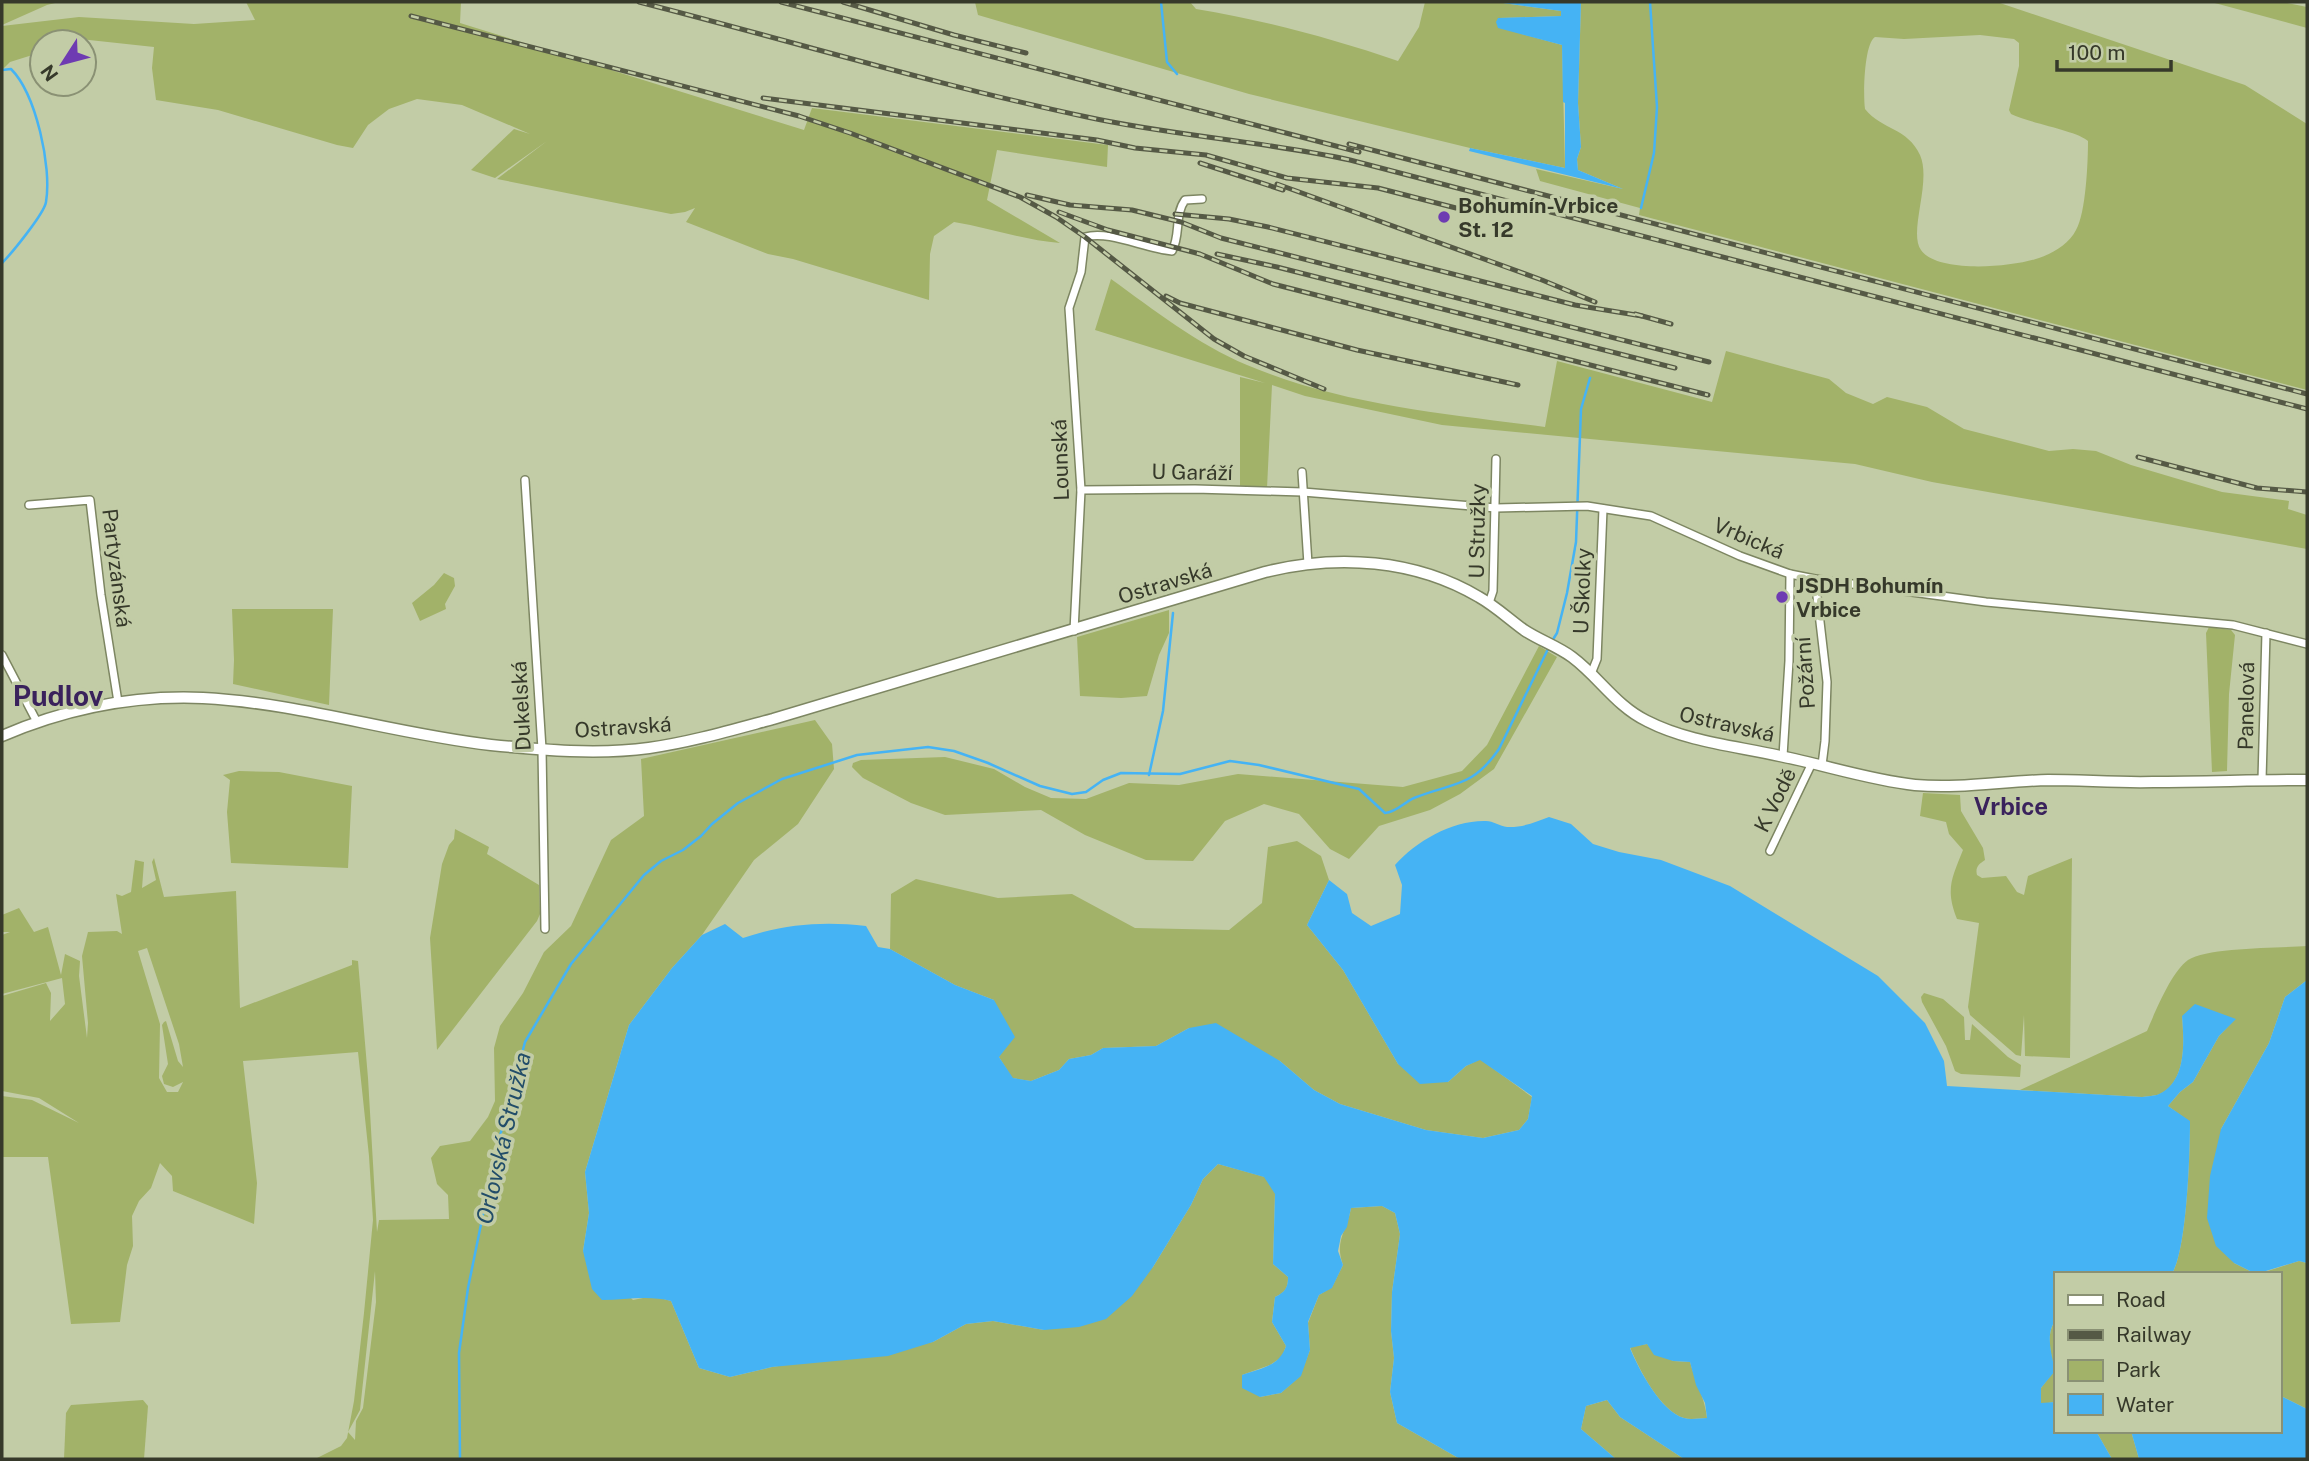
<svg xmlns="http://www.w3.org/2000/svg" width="2309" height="1461" viewBox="0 0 2309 1461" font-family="'Public Sans',sans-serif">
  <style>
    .green { fill: #a2b269; fill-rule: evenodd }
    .water { fill: #45b3f4; fill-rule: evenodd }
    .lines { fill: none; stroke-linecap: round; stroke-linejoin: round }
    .stream { stroke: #45b3f4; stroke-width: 2.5 }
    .minor-casing { stroke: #7d8662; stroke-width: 10 }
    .secondary-casing { stroke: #7d8662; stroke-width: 13 }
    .minor { stroke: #fff; stroke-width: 7 }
    .secondary { stroke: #fff; stroke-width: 10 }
    .rail-casing { stroke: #555945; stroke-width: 5 }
    .rail { stroke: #c2cca6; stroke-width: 2.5; stroke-dasharray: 8; stroke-linecap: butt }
    .poi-dot { fill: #6e3bb2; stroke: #c2cca6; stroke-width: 2.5 }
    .labels { text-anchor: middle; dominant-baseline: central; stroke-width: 7; stroke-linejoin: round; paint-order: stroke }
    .poi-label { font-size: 21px; font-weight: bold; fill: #36392a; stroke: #c2cca6; text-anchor: start }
    .street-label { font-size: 21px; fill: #36392a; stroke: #c2cca6 }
    .water-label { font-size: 23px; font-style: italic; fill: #224d69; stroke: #c2cca6 }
    .quarter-label { font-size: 24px; font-weight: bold; fill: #3a225c; stroke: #c2cca6 }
    .district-label { font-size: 28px; font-weight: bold; fill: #3a225c; stroke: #c2cca6 }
  </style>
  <rect width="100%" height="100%" fill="#c2cca6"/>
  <g class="green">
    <path d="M6 2H59L47 5 2 25V4Z"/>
    <path d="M246 2H461L460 23 804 130 812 108 1108 145 1107 167 997 150 987 200 1060 243C1024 240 990 228 954 222L934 236 930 254 929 300 793 259 768 254 686 222 695 208 685 212 671 214 497 179 547 141 495 178 471 170 514 129 530 134 462 105 417 99 389 109 368 125 353 148 337 145 218 110 156 100 152 68 154 47 80 39 71 42H42V52L10 62 2 70V26L79 17 194 24 255 20Z"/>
    <path d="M975 2H1190L1196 9C1264 20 1333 39 1398 61L1419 27 1425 2H1496L1561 11V16L1499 18 1522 34 1562 45 1565 168 1470 148 1249 94 978 15Z"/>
    <path d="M1581 2H1997L2245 85 2307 124V390L1639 215 1640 208 1540 181 1536 169 1623 189 1578 170 1577 159 1581 147 1578 103ZM1980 35 2014 39 2019 43V66L2009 110 2011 114C2029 123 2078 131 2088 141 2088 162 2086 213 2076 230 2069 244 2053 253 2039 258 2014 267 1938 274 1921 250 1908 232 1932 182 1920 155 1908 128 1882 130 1865 109 1863 95 1864 44 1875 37L1904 39Z"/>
    <path d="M2211 2H2283L2307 7V28Z"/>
    <path d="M1111 279C1154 310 1197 344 1247 365 1341 405 1445 414 1545 427L1557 361 1712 402 1726 351 1829 379 1846 393 1873 404 1887 397 1927 407 1964 429 2049 451 2073 449 2096 451 2131 465 2222 492 2289 501 2288 509 2307 515V549L1932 482 1855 464 1442 425 1305 396 1272 385 1267 488 1240 487V377L1265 383 1095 330Z"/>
    <path d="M444 573 454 578 455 586 445 604 446 609 420 621 412 603 434 585Z"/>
    <path d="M232 609H333L329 705 233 684 234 660Z"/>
    <path d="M1169 610V633L1159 655 1147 696 1121 698 1080 696 1077 637Z"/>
    <path d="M2209 627 2231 630 2235 635 2229 694 2227 771 2212 772 2206 633Z"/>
    <path d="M1539 646 1557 657 1494 769 1460 794 1430 810 1379 826 1349 859 1330 849 1299 814 1264 804 1225 821 1193 861 1146 860 1085 835 1041 810 945 815 911 803 863 778 852 767 853 763 861 760 945 757 994 769 1025 787 1051 798 1086 799 1129 783 1179 785 1238 774 1403 787 1462 771 1487 745Z"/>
    <path d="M815 720 832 744 834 769 798 824 754 860 702 935 672 968 629 1025 585 1172 589 1213 583 1251 633 1300 653 1296 671 1301 699 1368 730 1377 772 1367 933 1342 966 1324 993 1321 1044 1330 1153 1267 1191 1205 1203 1179 1218 1164 1265 1177 1275 1193 1273 1264 1288 1277C1288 1289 1285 1292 1275 1297L1272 1322 1286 1346 1282 1357 1270 1365 1242 1375 1260 1397 1281 1393 1300 1376 1310 1350 1308 1323 1319 1295 1332 1287 1343 1265C1334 1241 1347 1231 1351 1208L1382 1206 1395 1213 1400 1234 1392 1292 1391 1331 1394 1358 1390 1392 1397 1423 1460 1459H315L341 1446 347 1438 354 1401 364 1313 373 1220 369 1156 358 1052 243 1061 257 1183 254 1224 173 1191 172 1176 160 1163 151 1188 139 1201 132 1216 133 1246 127 1265 120 1322 71 1324 48 1157H2V1096L32 1100 79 1123 39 1098 2 1091V996L46 983 51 993 50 1021 65 1004 62 978 2 994V935L10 932H2V915L19 908 34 932 48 927 61 975 65 954 80 961 79 976 87 1038 88 1023 82 956 88 932 117 931 122 934 116 894 122 896 131 892 135 860 144 862 142 888 156 880 152 862 154 858 164 897 236 891 240 1008 352 965V960L358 961 368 1078 377 1232 379 1220 449 1219 448 1195 437 1184 431 1158 440 1146 470 1141 488 1117 495 1101 494 1048 500 1026 523 993 544 952 571 926 611 840 644 816 641 759ZM147 948 179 1044 183 1067 178 1061 166 1021 164 1022 162 1025 168 1064 162 1076 164 1084 173 1087 183 1082 178 1092H167L159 1078 160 1024 138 951ZM375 1271 376 1302 363 1408 356 1421 355 1440 348 1432 360 1410Z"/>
    <path d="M239 771 279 772 352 786 348 868 231 863 227 812 230 780 223 775Z"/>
    <path d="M1923 793 1960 795 1961 811 1983 848 1985 860C1979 864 1975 867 1977 875L1982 878 2006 876 2017 892 2024 895 2028 876 2072 858 2070 1058 2025 1056 2024 1015 2021 1056 2016 1055 1970 1015 1968 1007 1979 923 1957 919C1945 889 1952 878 1963 850L1949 834 1946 822 1920 816Z"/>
    <path d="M455 829 489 847 487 854 539 885 540 914 537 921 437 1050 430 938 442 864 449 845 454 839Z"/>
    <path d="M1297 841 1321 856 1329 880 1307 925 1343 970 1398 1064 1448 1082 1466 1066 1480 1059 1532 1097 1528 1119 1519 1130 1483 1138 1426 1130 1340 1104 1314 1090 1280 1061 1189 1028 1156 1046 1103 1048 1091 1055 1069 1059 1059 1070 1031 1081 1012 1078 999 1057 994 1000 955 985 890 949 891 894 916 879 998 898 1072 894 1135 928 1229 930 1262 903 1268 847Z"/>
    <path d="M2307 946V980L2285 997 2269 1043 2221 1129 2234 1263 2256 1274H2172C2187 1249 2190 1154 2190 1122L2168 1106 2180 1092 2193 1082 2219 1036 2235 1019 2182 1016C2184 1040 2187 1081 2160 1094 2155 1096 2147 1096 2142 1097L2020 1090 2147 1031C2155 1012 2172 971 2188 960 2208 947 2280 948 2307 946Z"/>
    <path d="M1924 993 1943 999 1964 1017 1965 1040H1970L1972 1024 2008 1057 2021 1065 2020 1077 1961 1074 1955 1071 1946 1046 1922 1002 1921 997Z"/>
    <path d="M2299 1261 2307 1263V1409L2279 1395V1274H2258Z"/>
    <path d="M2055 1321V1402L2041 1404V1388L2054 1371C2052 1355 2045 1335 2055 1321Z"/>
    <path d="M1647 1344 1673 1361 1690 1362C1695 1381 1705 1398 1707 1418 1700 1418 1691 1420 1684 1418 1661 1412 1638 1368 1630 1347Z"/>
    <path d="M143 1400 148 1406 144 1459H64L66 1413 71 1405Z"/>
    <path d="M1607 1400 1620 1417 1684 1459H1616L1581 1429 1586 1406Z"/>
    <path d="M2096 1431H2131L2139 1459H2112Z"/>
  </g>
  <g class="water">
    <path d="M1496 2H1581L1578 103 1581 147 1577 159 1578 170 1623 189 1469 151 1470 148 1565 168V103L1563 102 1562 45 1498 28 1496 22 1498 18 1561 16V11Z"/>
    <path d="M1549 817 1571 824 1593 844 1619 852 1661 860 1730 886 1878 976 1925 1023 1944 1061 1947 1086 2142 1097C2147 1096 2155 1096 2159 1094 2187 1081 2184 1041 2182 1016L2195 1004 2236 1019 2219 1036 2193 1082 2180 1092 2168 1106 2190 1121C2190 1154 2187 1249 2172 1274H2055V1321C2045 1335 2052 1355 2055 1371L2041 1388V1403L2055 1402V1431H2096L2112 1459H1684L1620 1417 1607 1400 1586 1406 1581 1429 1616 1459H1460L1397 1423 1390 1392 1394 1358 1391 1331 1392 1292 1400 1234 1395 1213 1382 1206 1351 1208 1347 1227 1341 1236 1338 1251 1343 1265 1332 1288 1319 1295 1308 1322 1310 1350 1301 1376 1281 1393 1260 1397 1242 1388V1375C1261 1368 1279 1367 1286 1346L1272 1322 1275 1297C1285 1292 1288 1288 1288 1277L1273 1264 1275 1194 1264 1177 1218 1164 1203 1179 1191 1205 1153 1267 1132 1296 1106 1319 1079 1327 1044 1330 993 1321 966 1324 933 1342 888 1356 772 1367 730 1377 699 1368 671 1301C648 1295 625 1300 602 1300L592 1289 583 1251 589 1213 585 1172 629 1025 672 968 702 935 725 924 743 938C784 924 823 921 866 926L878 947 890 949 955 985 994 1000 1015 1037 999 1057 1013 1078 1031 1081 1059 1070 1069 1059 1091 1055 1103 1048 1156 1046 1189 1028 1216 1023 1280 1061 1314 1090 1340 1104 1426 1130 1483 1138 1519 1130 1528 1119 1532 1096 1480 1060 1466 1066 1448 1082 1420 1084 1398 1064 1343 970 1307 925 1329 880 1347 894 1352 913 1371 926 1400 914 1402 885 1395 865C1416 841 1453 820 1486 821 1493 821 1500 826 1507 827 1521 828 1536 822 1549 817ZM1647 1344 1654 1355 1673 1361 1690 1362 1696 1385 1705 1403 1707 1418C1700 1418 1691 1420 1684 1418 1661 1412 1638 1368 1630 1348Z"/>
    <path d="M2307 980V1263L2299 1261 2256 1274 2234 1263 2216 1246 2207 1218 2210 1176 2221 1129 2269 1043 2285 997Z"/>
    <path d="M2279 1395 2307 1409V1459H2139L2131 1431H2279Z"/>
  </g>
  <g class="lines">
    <g class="stream">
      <path d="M1161 2 1167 62 1177 74"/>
      <path d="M2 70 11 69C36 94 52 167 46 202 44 214 11 254 2 263"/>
      <path d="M1641 208 1654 153 1657 107 1650 2"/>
      <path d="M1552 641 1557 633 1567 593 1576 542 1581 409 1590 378"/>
      <path d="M1149 775 1163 711 1173 613"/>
      <path d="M460 1459 459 1353 468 1288 496 1151 525 1042 571 964 644 875 661 861 683 850 701 836 712 824 738 803 782 779 857 755 928 747 954 751 988 763 1040 786 1072 794 1086 792 1103 780 1121 773 1180 774 1230 761 1259 765 1359 789 1385 813C1397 812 1403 803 1414 798 1454 782 1472 788 1499 749L1549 647"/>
    </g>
    <defs>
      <g id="minor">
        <path d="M1302 472 1308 564"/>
        <path d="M525 480 542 749 545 929"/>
        <path d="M1081 490 1195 489 1303 492 1496 508 1587 506 1651 516 1740 556 1790 574 1815 579 1986 602 2233 625 2307 644"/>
        <path d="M29 505 90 500 101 595 118 702"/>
        <path d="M1815 579 1827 682 1825 741 1822 765"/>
        <path d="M1489 603 1493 591 1496 459"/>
        <path d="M1074 631 1081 490 1069 308 1081 272 1085 237C1110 230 1145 249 1172 251 1181 235 1174 215 1185 200L1202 199"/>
        <path d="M2 655 37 722"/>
        <path d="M1591 674 1597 659 1603 509"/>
        <path d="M1783 756 1789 661 1790 574"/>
        <path d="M2262 780 2266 633"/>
        <path d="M1770 851 1812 763"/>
      </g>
      <path id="secondary" d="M2 736C65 709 134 695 203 698 300 703 394 734 491 745 542 750 598 755 649 748 691 742 732 730 773 719L1265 572C1337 554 1415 559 1479 597 1495 606 1509 619 1524 630 1539 640 1557 646 1572 657 1599 677 1616 706 1647 721 1688 742 1736 746 1780 756 1825 765 1870 780 1915 785 1960 789 2003 781 2048 780 2083 780 2118 783 2153 782 2204 782 2256 780 2307 780"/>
    </defs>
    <use href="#minor" class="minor-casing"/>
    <use href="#secondary" class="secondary-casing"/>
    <use href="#minor" class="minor"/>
    <use href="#secondary" class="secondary"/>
    <defs>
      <g id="rail">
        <path d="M639 2C788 40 936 85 1087 117 1174 136 1263 141 1350 160L2307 409"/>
        <path d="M781 2 1359 152"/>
        <path d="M843 2 954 35 1026 53"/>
        <path d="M411 16 799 116 850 133 1020 197 1056 217 1085 237 1214 339 1244 356 1324 389"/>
        <path d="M763 98 1097 140 1135 148 1206 155 1287 178 1378 188 1456 208"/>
        <path d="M1349 144 2307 394"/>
        <path d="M1200 163 1283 190"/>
        <path d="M1277 184 1542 280 1595 302"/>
        <path d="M1027 195 1070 205 1132 210 1181 222 1221 238 1709 362"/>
        <path d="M1059 212 1108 230 1200 254 1273 284 1708 395"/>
        <path d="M1175 214 1229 219 1268 227 1575 305 1642 316"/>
        <path d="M1217 254 1277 267 1675 368"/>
        <path d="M1166 296 1180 303 1357 350 1518 385"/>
        <path d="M1635 314 1671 324"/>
        <path d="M2138 457 2257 488 2307 492"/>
      </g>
    </defs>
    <use href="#rail" class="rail-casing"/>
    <use href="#rail" class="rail"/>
  </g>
  <g class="poi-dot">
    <circle cx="1444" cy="217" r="7"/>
    <circle cx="1782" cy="597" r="7"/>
  </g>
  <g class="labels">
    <g class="poi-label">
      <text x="1458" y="205">Bohumín-Vrbice<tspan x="1458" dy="24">St. 12</tspan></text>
      <text x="1796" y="585">JSDH Bohumín<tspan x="1796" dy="24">Vrbice</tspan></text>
    </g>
    <g class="street-label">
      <text transform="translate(1060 460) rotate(-92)">Lounská</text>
      <text transform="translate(1192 472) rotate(1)">U Garáží</text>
      <text transform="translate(1477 531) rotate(-89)">U Stružky</text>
      <text transform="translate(1749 538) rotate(23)">Vrbická</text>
      <text transform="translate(117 568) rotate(83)">Partyzánská</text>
      <text transform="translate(1165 583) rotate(-17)">Ostravská</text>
      <text transform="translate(1582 591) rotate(-88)">U Školky</text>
      <text transform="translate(1805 673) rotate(-94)">Požární</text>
      <text transform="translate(521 706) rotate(-93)">Dukelská</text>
      <text transform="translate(2246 706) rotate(-89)">Panelová</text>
      <text transform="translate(1727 724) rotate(13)">Ostravská</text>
      <text transform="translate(623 727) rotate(-4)">Ostravská</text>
      <text transform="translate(1775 800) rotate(-64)">K Vodě</text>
    </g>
    <g class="water-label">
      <text transform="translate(503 1138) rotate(-77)">Orlovská Stružka</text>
    </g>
    <g class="quarter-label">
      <text x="2011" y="806">Vrbice</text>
    </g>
    <g class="district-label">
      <text x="58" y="695">Pudlov</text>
    </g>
  </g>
  <rect width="2309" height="1461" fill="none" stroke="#36392a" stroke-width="7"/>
  <rect x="2054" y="1272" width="228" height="161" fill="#c2cca6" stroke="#8a9174" stroke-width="2"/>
  <rect x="2068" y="1295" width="35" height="10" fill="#ffffff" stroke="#8a9174" stroke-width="2"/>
  <text x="2116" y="1307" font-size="21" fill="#36392a">Road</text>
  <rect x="2068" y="1330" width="35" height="10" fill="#555945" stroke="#8a9174" stroke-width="2"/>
  <text x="2116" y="1342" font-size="21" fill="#36392a">Railway</text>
  <rect x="2068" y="1360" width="35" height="21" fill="#a2b269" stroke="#8a9174" stroke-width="2"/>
  <text x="2116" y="1377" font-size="21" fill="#36392a">Park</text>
  <rect x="2068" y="1394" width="35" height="21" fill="#45b3f4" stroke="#8a9174" stroke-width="2"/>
  <text x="2116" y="1412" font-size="21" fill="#36392a">Water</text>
  <g transform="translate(63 63) rotate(234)"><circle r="33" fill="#c2cca6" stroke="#8a9174" stroke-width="2"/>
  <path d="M0-5L12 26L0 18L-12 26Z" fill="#6e3bb2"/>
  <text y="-10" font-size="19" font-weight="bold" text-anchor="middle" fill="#36392a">N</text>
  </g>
  <path d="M2057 60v10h114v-10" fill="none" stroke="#36392a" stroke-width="3.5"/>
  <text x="2068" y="60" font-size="21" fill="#36392a" stroke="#c2cca6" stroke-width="5" paint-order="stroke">100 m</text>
</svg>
